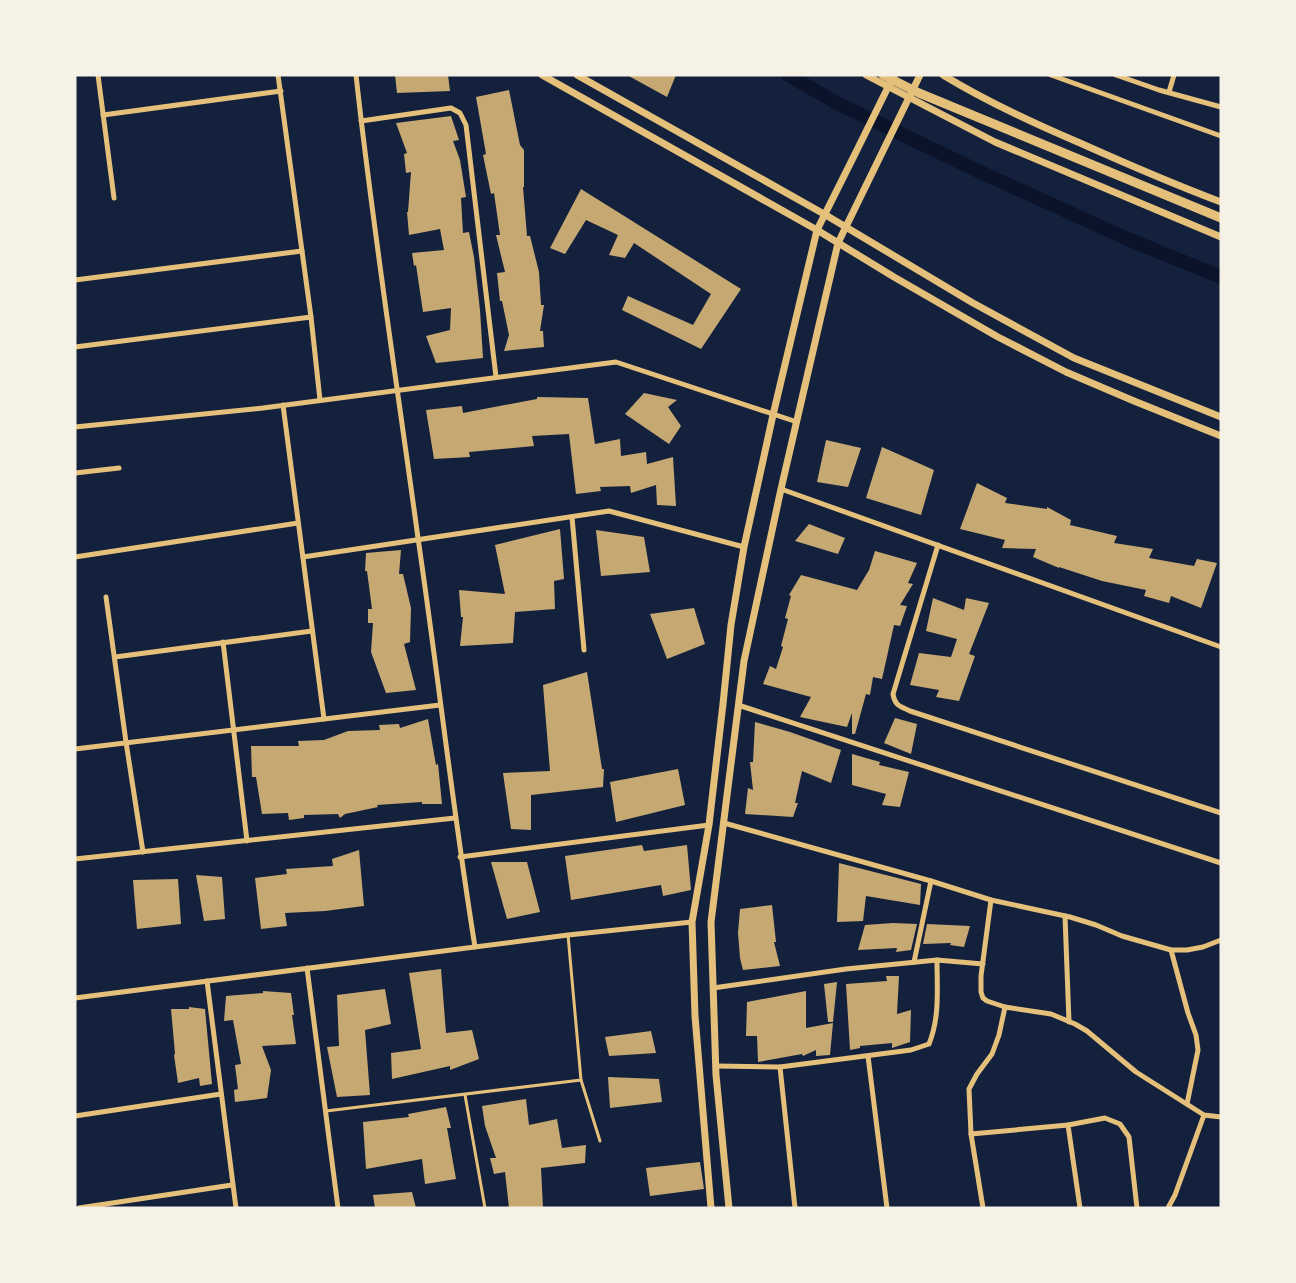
<svg xmlns="http://www.w3.org/2000/svg" width="1296" height="1283" viewBox="0 0 1296 1283" font-family="'IBM Plex Sans',sans-serif">
  <style>
    .lines { fill: none; stroke-linecap: round; stroke-linejoin: round }
    .canal { stroke: #0b132b; stroke-width: 14 }
    .building { fill: #c6a872 }
    .service { stroke: #e5c07b; stroke-width: 3 }
    .minor { stroke: #e5c07b; stroke-width: 5 }
    .tertiary { stroke: #e5c07b; stroke-width: 7 }
    .trunk { stroke: #e5c07b; stroke-width: 9 }
  </style>
  <rect width="100%" height="100%" fill="#14213d"/>
  <g class="lines">
    <path class="canal" d="M788 75 835 102 976 170 1130 240 1221 277"/>
  </g>
  <g class="building">
    <path d="M395 75H448L450 91 397 93Z"/>
    <path d="M627 75H676L667 97Z"/>
    <path d="M509 90 520 145 524 150V187H523L527 236H530L539 272 541 305H544L540 331H543L544 347 504 351 509 335 502 301H500L497 273 505 272 496 235H500L494 193 491 194 483 155 486 154 476 97Z"/>
    <path d="M451 116 459 140 453 141 460 160 466 197 461 198 463 233 469 232 474 257 480 310 483 358 436 363 426 336 450 330 451 308 423 312 416 265 414 266 412 253 444 250 440 229 409 235 407 212H408L411 172 406 173 404 154 407 153 396 123Z"/>
    <path d="M581 189 741 289 701 349 622 310 628 296 693 325 711 294 634 243 625 258 609 255 618 235 586 220 565 254 550 248Z"/>
    <path d="M644 393 677 400 668 407 681 426 669 444 625 414Z"/>
    <path d="M537 397 588 398 595 444 620 439 621 456 646 452 647 464 673 457 676 506 657 505 656 485 631 493 630 486 600 487 601 491 576 494 569 434 532 436 534 446 469 452 470 457 434 459 426 410 462 406 463 413 537 399Z"/>
    <path d="M826 440 861 448 848 487 817 482Z"/>
    <path d="M882 447 934 470 921 515 866 498Z"/>
    <path d="M977 483 1007 498 1005 503 1047 509V507L1071 520 1070 525 1117 536 1114 543 1153 549 1149 558 1194 566 1197 559 1217 563 1201 608 1171 596 1169 603 1144 596 1146 590 1102 581 1059 567V568L1033 557 1036 549 1002 548 1005 540 960 529Z"/>
    <path d="M809 524 845 538 838 554 795 541Z"/>
    <path d="M560 529 564 579 554 581 555 609 515 612 513 643 460 646 463 617H461L459 590 505 594 495 545Z"/>
    <path d="M596 530 644 537 650 572 601 576Z"/>
    <path d="M401 550 399 574H403L411 608 410 642 404 644 416 690 386 693 371 652 373 623H368V609H372L367 571H365L366 553Z"/>
    <path d="M875 551 917 563 908 583 913 584 900 605 907 606 900 626 894 625 882 679 873 677 870 695 866 694 855 734H852V713L847 727 800 717 811 697 763 684 770 666 776 669 783 647 781 646 788 619 785 618 791 596 789 595 801 575 857 590 869 570Z"/>
    <path d="M933 598 964 610 966 598 989 603 969 654 975 656 959 701 936 697 939 690 910 685 919 653 951 657 957 639 926 631Z"/>
    <path d="M694 608 705 644 667 659 650 614Z"/>
    <path d="M587 672 602 769H604L603 787 531 795V830L511 829 503 773 550 771 543 685Z"/>
    <path d="M895 718 917 724 911 754 884 743Z"/>
    <path d="M428 719 436 765 438 764 442 804H422V802L377 805 378 807 345 814 340 818 338 814 304 815V818L289 820 288 813 262 814 256 777H252L251 746H299L298 741 324 740 348 731 380 730 379 725 399 724 400 728Z"/>
    <path d="M755 722 790 732 841 750 831 783 802 771 795 803H798L793 817 745 814 748 788 753 790 750 762H753Z"/>
    <path d="M852 754 880 762 879 765 909 772 900 807 882 805 886 794 852 785Z"/>
    <path d="M678 769 685 805 616 822 610 782Z"/>
    <path d="M642 845 644 851 687 845 691 890 663 896 661 885 571 900 565 856Z"/>
    <path d="M359 850 364 906 325 911 285 913 287 926 261 929 255 878 287 874 286 869 333 866 332 859Z"/>
    <path d="M491 862H527L540 912 507 919Z"/>
    <path d="M839 863 921 884 920 905 866 896 863 921 837 922Z"/>
    <path d="M196 875 222 877 225 919 204 921Z"/>
    <path d="M178 879 181 924 137 929 133 880Z"/>
    <path d="M772 905 776 942H774L780 966 743 970 740 958 738 933 740 909Z"/>
    <path d="M893 923 917 924 911 950 896 952 897 948 858 950 865 925Z"/>
    <path d="M927 924 970 926 964 947 950 945 951 943 923 944Z"/>
    <path d="M441 969 446 1033 472 1030 479 1059 450 1070V1066L392 1079 391 1053 421 1049 409 973Z"/>
    <path d="M886 976H899L897 1014 911 1010 910 1042 892 1048V1043L860 1046V1048L850 1050 846 984 887 981Z"/>
    <path d="M837 982 833 1022H828L824 984Z"/>
    <path d="M385 989 391 1024 365 1030 370 1095 337 1097 327 1047 339 1046 337 995Z"/>
    <path d="M263 991 291 993 294 1015H292L296 1044 262 1046 271 1070 267 1098 235 1102 234 1090 238 1089 235 1065 241 1064 233 1020 224 1021 226 996 263 993Z"/>
    <path d="M806 991V1028L833 1023 830 1055 816 1056V1050L803 1056 802 1054 758 1062 757 1036H746L747 1002Z"/>
    <path d="M189 1007 205 1009 212 1084 200 1086 199 1078 178 1083 174 1055 175 1054 171 1009H189Z"/>
    <path d="M651 1031 656 1053 609 1056 605 1037Z"/>
    <path d="M608 1077 659 1079 662 1102 610 1108Z"/>
    <path d="M526 1099 529 1125 557 1119 562 1148 586 1145 585 1163 541 1168 543 1208H509L505 1172 494 1174 490 1158H496L485 1126 482 1106Z"/>
    <path d="M446 1107 451 1128H447L456 1179 425 1184 422 1159 366 1169 363 1122 409 1117 408 1114Z"/>
    <path d="M700 1162 704 1189 650 1196 646 1168Z"/>
    <path d="M412 1192 416 1208H375L373 1195Z"/>
  </g>
  <g class="lines">
    <g class="service">
      <path d="M581 1080 600 1141"/>
      <path d="M465 1095 485 1208"/>
      <path d="M326 1111 581 1080 568 935"/>
    </g>
    <g class="minor">
      <path d="M98 75 114 198"/>
      <path d="M278 75 311 317"/>
      <path d="M356 75C373 230 397 384 418 538 438 674 453 811 475 947"/>
      <path d="M1051 75 1221 136"/>
      <path d="M1116 75 1159 90 1221 107"/>
      <path d="M1169 92 1174 75"/>
      <path d="M103 115 281 91"/>
      <path d="M361 121 451 108 460 113 466 125 496 377"/>
      <path d="M75 280 302 251"/>
      <path d="M75 347 311 317 320 400"/>
      <path d="M283 405 324 719"/>
      <path d="M75 427 263 408 616 362 797 422"/>
      <path d="M75 473 119 468"/>
      <path d="M781 489 1221 647"/>
      <path d="M572 517 584 650"/>
      <path d="M938 545 893 694C895 706 900 706 910 711L1221 813"/>
      <path d="M75 557 298 523"/>
      <path d="M303 557 609 511 744 547"/>
      <path d="M106 597 126 742 143 852"/>
      <path d="M223 642 247 841"/>
      <path d="M115 657 312 631"/>
      <path d="M738 705 1221 863"/>
      <path d="M75 749 440 705"/>
      <path d="M724 823 931 881 991 900 1070 917 1096 925 1122 936 1171 950H1187L1203 947 1221 940"/>
      <path d="M460 857 709 825"/>
      <path d="M75 859 455 818"/>
      <path d="M991 900 981 976V992L983 998 987 1001 1005 1007 1051 1014 1075 1024 1087 1031 1136 1072 1204 1115 1221 1117"/>
      <path d="M1065 916 1069 1022"/>
      <path d="M1171 950 1188 1013 1196 1035 1198 1050 1187 1104"/>
      <path d="M914 962 931 881"/>
      <path d="M307 968 338 1208"/>
      <path d="M207 981 236 1208"/>
      <path d="M713 988 846 969 937 960 983 964"/>
      <path d="M75 998 568 935 692 922"/>
      <path d="M868 1056 887 1208"/>
      <path d="M716 1066 780 1067"/>
      <path d="M75 1116 221 1094"/>
      <path d="M971 1134 1068 1125"/>
      <path d="M79 1208 232 1185"/>
      <path d="M795 1208 780 1067 911 1050 929 1044C940 1017 937 988 937 960"/>
      <path d="M983 1208 971 1134 969 1089 977 1074 992 1054 999 1035 1005 1007"/>
      <path d="M1080 1208 1068 1125 1105 1118 1120 1124 1129 1137 1137 1208"/>
      <path d="M1168 1208 1175 1195 1204 1115"/>
    </g>
    <g class="tertiary">
      <path d="M542 75 817 230 894 277 998 337 1066 372 1134 401 1221 436"/>
      <path d="M577 75 824 214 973 303 1074 358 1221 417"/>
      <path d="M866 75 995 142 1221 237"/>
      <path d="M943 75C987 102 1033 123 1080 143 1127 164 1173 184 1221 202"/>
      <path d="M711 1208 695 1016 692 922 709 825 723 704 731 625 744 547 773 415 817 230 856 152 894 75"/>
      <path d="M729 1208 716 1075 711 922 744 661 781 489 838 243 920 75"/>
    </g>
    <path class="trunk" d="M883 75 919 93 1221 218"/>
  </g>
  <rect width="1296" height="1283" fill="none" stroke="#f6f1e7" stroke-width="153"/>
</svg>
